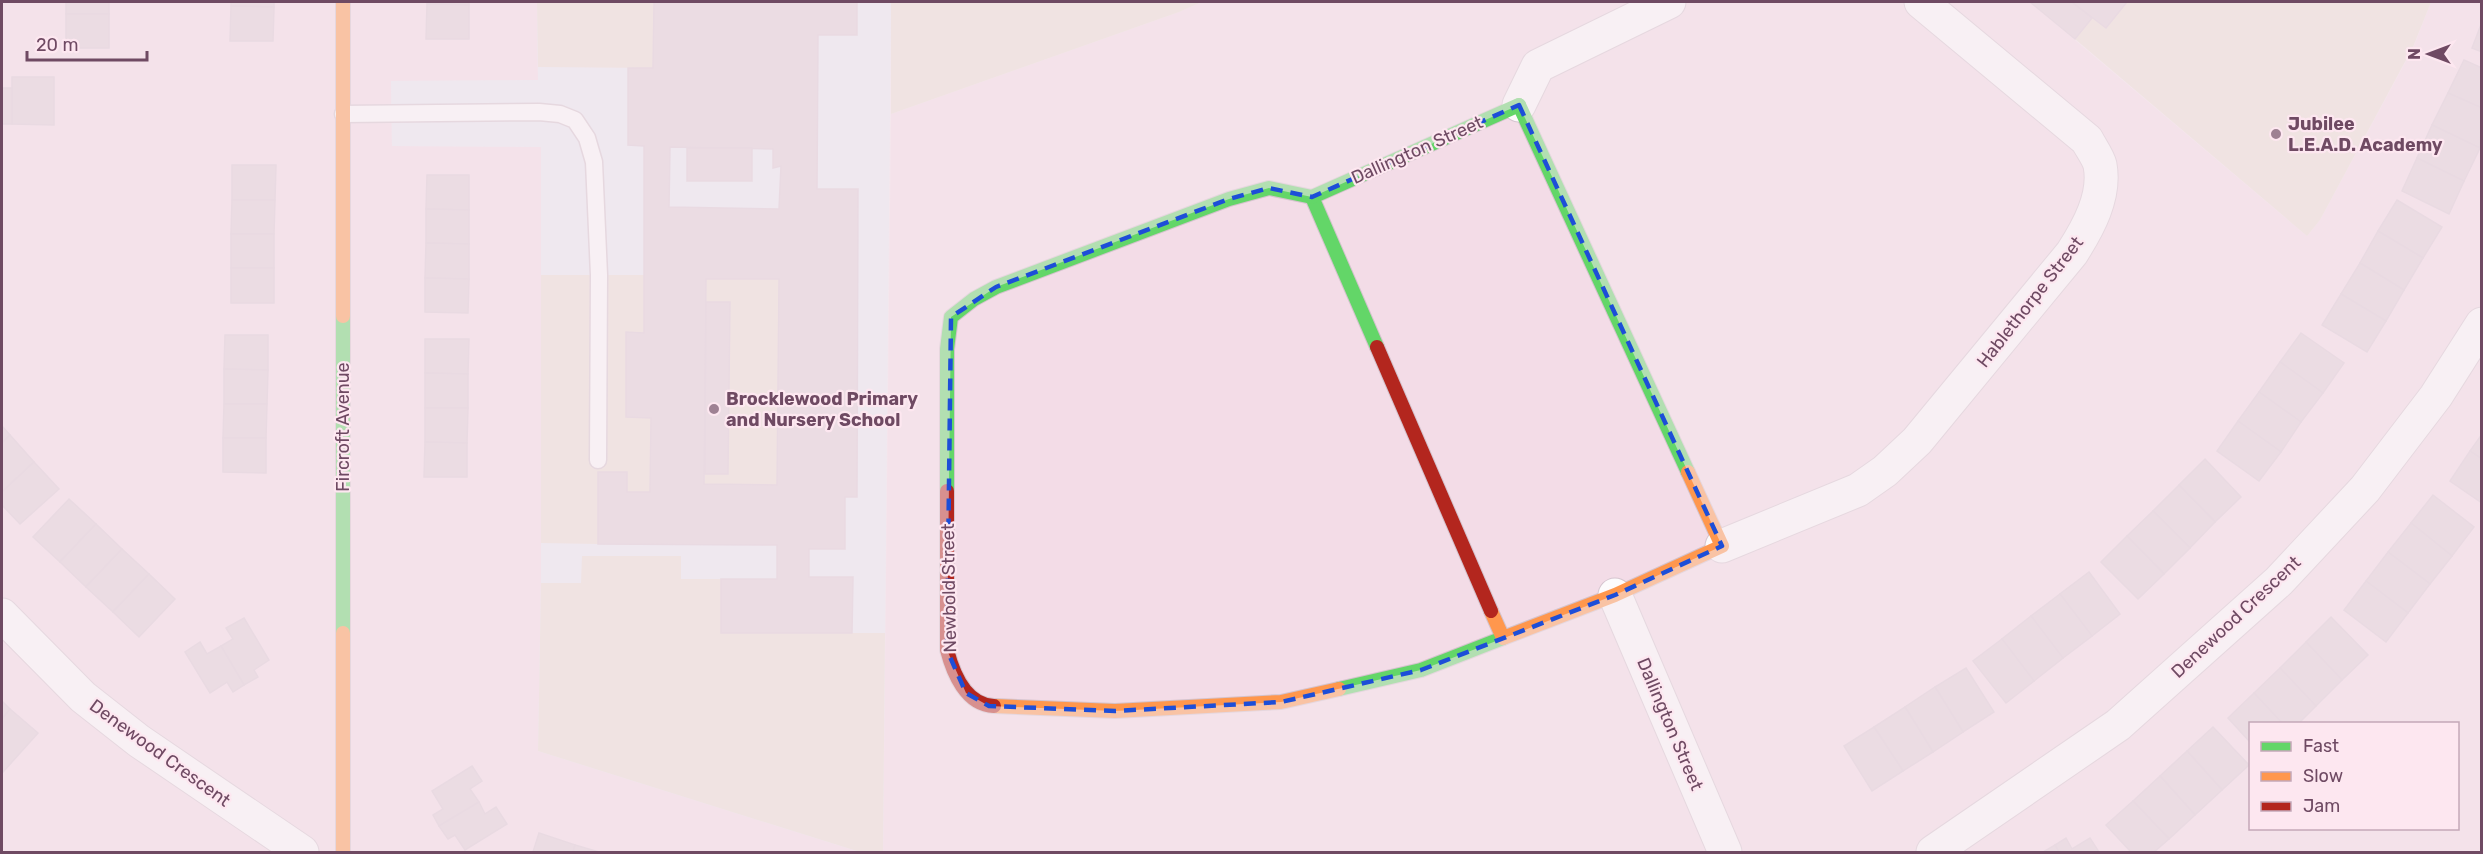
<svg xmlns="http://www.w3.org/2000/svg" width="2483" height="854" viewBox="0 0 2483 854" font-family="Rubik,sans-serif">
  <style>
    .residential { fill: #f3dce7; fill-rule: evenodd }
    .education { fill: #e8e8f2 }
    .green { fill: #ecded5 }
    .building { fill: #e0cfd8; stroke: #dccad5; stroke-width: 1.5; fill-rule: evenodd }
    .lines { fill: none; stroke-linecap: round; stroke-linejoin: round }
    .lane-casing { stroke: #d5c5cf; stroke-width: 19 }
    .street-casing { stroke: #d5c5cf; stroke-width: 35 }
    .fast-casing { stroke: #d4c3cd; stroke-width: 16 }
    .slow-casing { stroke: #d4c3cd; stroke-width: 16 }
    .jam-casing { stroke: #d4c3cd; stroke-width: 16 }
    .lane { stroke: #fdfbfc; stroke-width: 16 }
    .street { stroke: #fdfbfc; stroke-width: 33 }
    .fast { stroke: #63d668; stroke-width: 14 }
    .slow { stroke: #ff974d; stroke-width: 14 }
    .jam { stroke: #b3261e; stroke-width: 14 }
    .marked { fill: none; stroke: #1d4ed8; stroke-width: 4.5; stroke-dasharray: 12 8; stroke-linejoin: round }
    .poi-dot { fill: #9e8193; stroke: #fde7f0; stroke-width: 2 }
    .labels { text-anchor: middle; dominant-baseline: central; stroke-width: 4.5; stroke-linejoin: round; paint-order: stroke }
    .poi-label { font-size: 18px; font-weight: bold; fill: #6f4a63; stroke: #fde7f0; text-anchor: start }
    .street-label { font-size: 18px; fill: #6f4a63; stroke: #fde7f0 }
  </style>
  <rect width="100%" height="100%" fill="#f4e7ed"/>
  <g class="residential">
    <path d="M2 2H537L538 80 391 81 392 146 541 147V583L538 751 860 852H2Z"/>
    <path d="M1202 2H2030L2307 236 2320 220 2413 48 2431 2H2481V852H883L891 114 1179 12ZM2250 724H2458V828H2250Z"/>
  </g>
  <path class="education" d="M537 2H891L883 852H860L538 751 541 583V147L392 146 391 81 538 80Z"/>
  <g class="green">
    <path d="M537 2H654L653 68 538 67Z"/>
    <path d="M891 2H1202L1179 12 891 114Z"/>
    <path d="M2127 2H2431L2413 47 2320 220 2307 236 2075 39 2092 18 2106 28Z"/>
    <path d="M541 275H644V333L627 332 626 417 651 418 650 492H627L598 472V544L541 543Z"/>
    <path d="M706 279H779L777 485 704 484 705 474H728L730 303 706 302Z"/>
    <path d="M582 556H681V579H721V633H885L883 852H860L538 751 541 583H581Z"/>
  </g>
  <g class="building">
    <rect x="66" y="2" width="43" height="12"/>
    <path d="M231 2H274V7L231 6Z"/>
    <path d="M427 2H469V5L427 4Z"/>
    <path d="M654 2H857V35H818L817 189H858L857 497H845V549H809V577H853L852 633H721V579H777V545L598 544V472H627V492H650L651 418 626 417V332L644 333V146L628 145V68H653ZM670 147 773 149V168L781 166 779 209 669 207ZM706 279H779L777 485 704 484Z"/>
    <path d="M2030 2H2072L2092 18 2075 39Z"/>
    <path d="M2072 2H2127L2106 28Z"/>
    <path d="M427 4 469 5V39H426Z"/>
    <path d="M231 6 274 7 273 41H230Z"/>
    <rect x="66" y="14" width="43" height="34"/>
    <path d="M2482 22V52L2472 48Z"/>
    <path d="M2464 60 2482 68V108L2448 93Z"/>
    <path d="M12 77H54V125L12 124Z"/>
    <rect x="2" y="88" width="10" height="36"/>
    <path d="M2448 93 2482 108 2480 148 2432 125Z"/>
    <path d="M2432 125 2480 148 2464 181 2417 158Z"/>
    <rect x="687" y="148" width="65" height="33"/>
    <path d="M2417 158 2464 181 2449 214 2402 191Z"/>
    <path d="M232 165H276L275 200H232Z"/>
    <path d="M427 175H469V210L426 209Z"/>
    <path d="M232 200H275L274 234H231Z"/>
    <path d="M2397 200 2442 227 2423 258 2378 231Z"/>
    <path d="M426 209 469 210V244L426 243Z"/>
    <path d="M2378 231 2423 258 2404 290 2360 263Z"/>
    <rect x="231" y="234" width="43" height="34"/>
    <path d="M426 243 469 244V279L425 278Z"/>
    <path d="M2360 263 2404 290 2386 321 2341 294Z"/>
    <rect x="231" y="268" width="43" height="35"/>
    <path d="M425 278 469 279 468 313 425 312Z"/>
    <path d="M2341 294 2386 321 2367 352 2322 325Z"/>
    <path d="M706 302H730L728 474H705Z"/>
    <path d="M2301 333 2344 363 2323 393 2280 362Z"/>
    <path d="M225 335H268V370L224 369Z"/>
    <path d="M425 339H469L468 374 425 373Z"/>
    <path d="M2280 362 2323 393 2301 422 2259 392Z"/>
    <path d="M224 369 268 370 267 404H224Z"/>
    <path d="M425 373 468 374V408H425Z"/>
    <path d="M2259 392 2301 422 2281 452 2238 421Z"/>
    <path d="M224 404H267L266 438H223Z"/>
    <path d="M425 408H468L467 443 425 442Z"/>
    <path d="M2238 421 2281 452 2259 481 2217 451Z"/>
    <path d="M2 426 10 435 2 443Z"/>
    <path d="M2482 434V459L2470 451Z"/>
    <path d="M10 435 34 462 2 492V443Z"/>
    <path d="M223 438H266V473L223 472Z"/>
    <path d="M425 442 467 443V477H424Z"/>
    <path d="M2470 451 2482 459V503L2450 481Z"/>
    <path d="M2205 459 2241 497 2215 522 2179 485Z"/>
    <path d="M34 462 59 489 20 524 2 505V492Z"/>
    <path d="M2179 485 2215 522 2190 548 2153 511Z"/>
    <path d="M2433 495 2474 527 2452 556 2411 523Z"/>
    <path d="M69 499 96 524 60 562 33 537Z"/>
    <path d="M2153 511 2190 548 2164 574 2127 536Z"/>
    <path d="M2411 523 2452 556 2430 584 2388 552Z"/>
    <path d="M96 524 122 549 86 587 60 562Z"/>
    <path d="M2127 536 2164 574 2138 599 2101 562Z"/>
    <path d="M122 549 149 574 113 612 86 587Z"/>
    <path d="M2388 552 2430 584 2408 613 2366 581Z"/>
    <path d="M2089 572 2120 614 2092 636 2060 594Z"/>
    <path d="M149 574 175 599 139 637 113 612Z"/>
    <path d="M2366 581 2408 613 2386 642 2344 610Z"/>
    <path d="M2060 594 2092 636 2063 658 2031 616Z"/>
    <path d="M2031 616 2063 658 2034 681 2002 639Z"/>
    <path d="M2331 617 2368 655 2342 680 2306 642Z"/>
    <path d="M244 618 269 660 254 670 258 677 244 685 221 646 233 639 226 628Z"/>
    <path d="M2002 639 2034 681 2006 703 1973 661Z"/>
    <path d="M200 642 207 654 221 646 244 685 233 692 227 682 210 693 185 652Z"/>
    <path d="M2306 642 2342 680 2316 706 2280 668Z"/>
    <path d="M1966 668 1994 712 1963 732 1935 687Z"/>
    <path d="M2280 668 2316 706 2298 724H2283L2254 693Z"/>
    <path d="M1935 687 1963 732 1933 752 1905 707Z"/>
    <path d="M2254 693 2283 724H2250V742L2228 718Z"/>
    <path d="M2 701 10 709 2 719Z"/>
    <path d="M1905 707 1933 752 1903 771 1874 727Z"/>
    <path d="M10 709 38 733 3 772 2 719Z"/>
    <path d="M1874 727 1903 771 1872 791 1844 746Z"/>
    <path d="M2213 727 2249 765 2222 790 2187 751Z"/>
    <path d="M2187 751 2222 790 2195 815 2160 776Z"/>
    <path d="M472 766 482 781 470 789 479 802 439 826 433 815 443 809 432 791Z"/>
    <path d="M2160 776 2195 815 2169 839 2133 801Z"/>
    <path d="M2133 801 2169 839 2154 852H2131L2106 825Z"/>
    <path d="M479 802 485 814 496 807 507 824 465 850 455 835 448 839 439 826Z"/>
    <path d="M539 833 575 845 573 852H533Z"/>
    <path d="M2066 838 2072 849 2090 838 2099 852H2059L2055 845Z"/>
    <path d="M575 845 599 852H573Z"/>
    <path d="M2055 845 2059 852H2043Z"/>
  </g>
  <g class="lines">
    <defs>
      <path id="lane" d="M343 114 539 112 560 114 575 120 587 138 594 162 599 275 598 460"/>
      <g id="street">
        <path d="M1519 105 1538 66 1669 2"/>
        <path d="M1722 546 1858 490 1885 471 1917 441 2072 253C2088 228 2106 196 2100 165 2098 157 2091 148 2087 140L1921 2"/>
        <path d="M1615 595 1725 852"/>
        <path d="M2 615 83 697 139 741 302 852"/>
        <path d="M1933 852 2118 725 2279 581 2365 489 2436 396 2482 324"/>
      </g>
      <g id="fast">
        <path d="M1519 105 1688 472"/>
        <path d="M343 316V633"/>
        <path d="M1377 347 1312 197 1519 105"/>
        <path d="M947 491V349L951 317 974 299 996 287 1229 199 1269 188 1312 197"/>
        <path d="M1339 689 1421 670 1503 638"/>
      </g>
      <g id="slow">
        <path d="M343 2V316"/>
        <path d="M1491 611 1503 638 1615 595 1722 546 1688 472"/>
        <path d="M343 633V852"/>
        <path d="M994 706 1115 711 1281 702 1339 689"/>
      </g>
      <g id="jam">
        <path d="M1377 347 1491 611"/>
        <path d="M947 491V650C953 673 966 705 994 706"/>
      </g>
    </defs>
    <use href="#lane" class="lane-casing"/>
    <use href="#street" class="street-casing"/>
    <use href="#fast" class="fast-casing"/>
    <use href="#slow" class="slow-casing"/>
    <use href="#jam" class="jam-casing"/>
    <use href="#lane" class="lane"/>
    <use href="#street" class="street"/>
    <use href="#fast" class="fast"/>
    <use href="#slow" class="slow"/>
    <use href="#jam" class="jam"/>
  </g>
  <path d="M0 0H2483V854H0ZM1519 105 1722 546 1615 595 1421 670 1281 702 1115 711 989 706 966 693 947 650 951 317 996 287 1229 199 1269 188 1312 197Z" fill="#f4e7ed" fill-opacity=".55" fill-rule="evenodd"/>
  <path class="marked" d="M1519 105 1722 546 1615 595 1421 670 1281 702 1115 711 989 706 966 693 947 650 951 317 996 287 1229 199 1269 188 1312 197Z"/>
  <g class="poi-dot">
    <circle cx="2276" cy="134" r="6"/>
    <circle cx="714" cy="409" r="6"/>
  </g>
  <g class="labels">
    <g class="poi-label">
      <text x="2288" y="124">Jubilee<tspan x="2288" dy="21">L.E.A.D. Academy</tspan></text>
      <text x="726" y="399">Brocklewood Primary<tspan x="726" dy="21">and Nursery School</tspan></text>
    </g>
    <g class="street-label">
      <text transform="translate(1417 150) rotate(-24)">Dallington Street</text>
      <text transform="translate(2030 302) rotate(-52)">Hablethorpe Street</text>
      <text transform="translate(343 427) rotate(-90)">Fircroft Avenue</text>
      <text transform="translate(949 588) rotate(-91)">Newbold Street</text>
      <text transform="translate(2236 617) rotate(-43)">Denewood Crescent</text>
      <text transform="translate(1670 724) rotate(67)">Dallington Street</text>
      <text transform="translate(160 753) rotate(36)">Denewood Crescent</text>
    </g>
  </g>
  <rect width="2483" height="854" fill="none" stroke="#6f4a63" stroke-width="6"/>
  <rect x="2249" y="722" width="210" height="108" fill="#fde7f0" stroke="#c4a8b8" stroke-width="1.5"/>
  <rect x="2261" y="742" width="30" height="9" fill="#63d668" stroke="#c4a8b8" stroke-width="1.5"/>
  <text x="2303" y="752" font-size="18" fill="#6f4a63">Fast</text>
  <rect x="2261" y="772" width="30" height="9" fill="#ff974d" stroke="#c4a8b8" stroke-width="1.5"/>
  <text x="2303" y="782" font-size="18" fill="#6f4a63">Slow</text>
  <rect x="2261" y="802" width="30" height="9" fill="#b3261e" stroke="#c4a8b8" stroke-width="1.5"/>
  <text x="2303" y="812" font-size="18" fill="#6f4a63">Jam</text>
  <g transform="translate(2429 54) rotate(270)" stroke="#fde7f0" stroke-width="4.5" paint-order="stroke">
  <path d="M0-4.5L10 22L0 15L-10 22Z" fill="#6f4a63"/>
  <text y="-9" font-size="16" font-weight="bold" text-anchor="middle" fill="#6f4a63">N</text>
  </g>
  <path d="M27 51v9h120v-9" fill="none" stroke="#6f4a63" stroke-width="3"/>
  <text x="36" y="51" font-size="18" fill="#6f4a63" stroke="#fde7f0" stroke-width="4.5" paint-order="stroke">20 m</text>
</svg>
